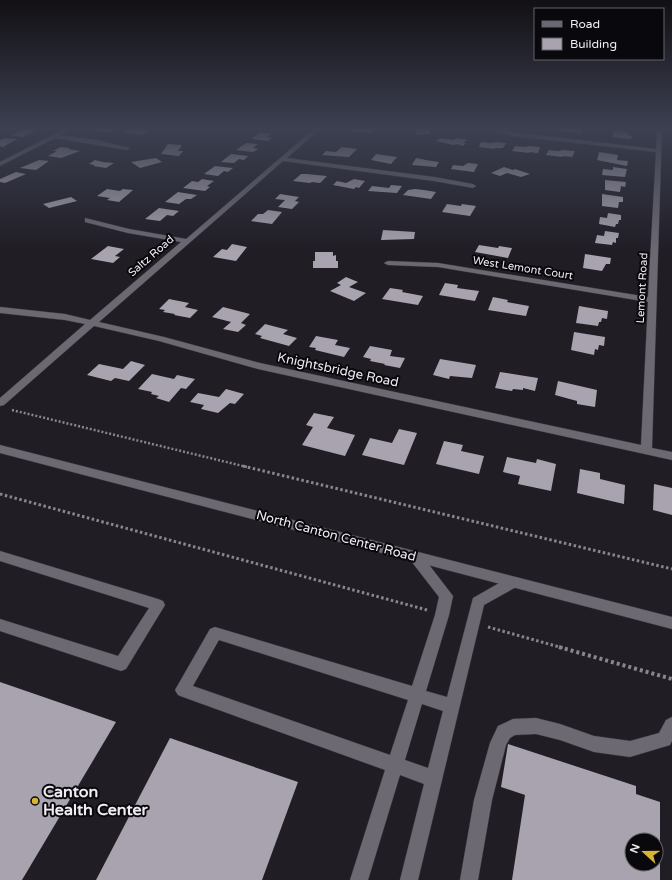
<svg xmlns="http://www.w3.org/2000/svg" width="672" height="880" viewBox="0 0 672 880" font-family="'Varela Round',sans-serif">
  <style>
    .building { fill: #a8a3ae; fill-rule: evenodd }
    .lines { fill: none; stroke-linecap: round; stroke-linejoin: round }
    .service-casing { stroke: #3c3940; stroke-width: 1 }
    .minor-casing { stroke: #3c3940; stroke-width: 1 }
    .secondary-casing { stroke: #3c3940; stroke-width: 1 }
    .path-far2 { stroke: #89868d; stroke-width: 2.5; stroke-dasharray: 2 2; stroke-linecap: butt }
    .path-far1 { stroke: #89868d; stroke-width: 3; stroke-dasharray: 2.5 2.5; stroke-linecap: butt }
    .path { stroke: #89868d; stroke-width: 4; stroke-dasharray: 3 3; stroke-linecap: butt }
    .service { fill: #6c6973; fill-rule: evenodd }
    .minor { fill: #6c6973; fill-rule: evenodd }
    .secondary { fill: #6c6973; fill-rule: evenodd }
    .poi-dot { fill: #d7b434; stroke: #09080c; stroke-width: 1.5 }
    .labels { text-anchor: middle; dominant-baseline: central; stroke-width: 4; stroke-linejoin: round; paint-order: stroke }
    .far-street-label { font-size: 11px; fill: #efecf2; stroke: #09080c }
    .street-label { font-size: 13px; fill: #efecf2; stroke: #09080c }
    .near-poi-label { font-size: 16px; font-weight: bold; fill: #efecf2; stroke: #09080c; text-anchor: start }
  </style>
  <rect width="100%" height="100%" fill="#201d25"/>
  <g class="building">
    <path d="M24 128H30L40 129 22 137 11 135 22 130H18Z"/>
    <path d="M97 128H119L110 133 92 130Z"/>
    <path d="M129 128 140 130H150L141 135 123 132Z"/>
    <path d="M351 128 362 129 377 128 372 133 347 131Z"/>
    <path d="M418 128H440V130H430V134L416 135 415 130H419Z"/>
    <path d="M560 128H583L582 133 558 131Z"/>
    <path d="M613 130 629 132 628 135 632 136 631 139 613 137Z"/>
    <path d="M260 132 272 134 267 137 272 138 268 141 251 139Z"/>
    <path d="M5 138 17 139 3 147 0 146V140Z"/>
    <path d="M440 138 453 140 457 138 467 140 463 143H466L463 146 456 144 454 145 436 141Z"/>
    <path d="M481 142 491 143 495 142 506 143 503 148H495V149L479 147Z"/>
    <path d="M246 143 258 144 253 148 258 149 253 152 236 150Z"/>
    <path d="M168 144 182 145 178 151H183L179 156 161 154Z"/>
    <path d="M515 146 524 147 529 146 540 147 538 153 529 152V153L512 151Z"/>
    <path d="M61 147 70 148 68 149 80 151 61 158 48 156 57 151H53Z"/>
    <path d="M342 147 357 149 349 157 322 155 326 151 336 152Z"/>
    <path d="M549 150 558 151 563 150 575 151 572 157 563 156V157L546 155Z"/>
    <path d="M599 152 618 155 617 160 628 161 627 166 597 160Z"/>
    <path d="M231 154 248 156 244 160 239 159 234 163 221 162Z"/>
    <path d="M376 154 397 157 391 164 371 160Z"/>
    <path d="M156 158 162 162 140 168 131 162Z"/>
    <path d="M416 158 426 160 439 162 436 167 412 165Z"/>
    <path d="M39 160 49 161 36 170 20 168Z"/>
    <path d="M95 160 103 162 114 163 106 168 93 166 95 165 89 164Z"/>
    <path d="M468 163 478 164 474 172 451 169 453 165 463 166Z"/>
    <path d="M215 166 233 168 228 172 224 171 218 176 204 174Z"/>
    <path d="M504 167 513 170 515 169 530 174 521 177 507 173 500 176 491 173Z"/>
    <path d="M613 167 627 169 625 177 602 175 603 169 613 170Z"/>
    <path d="M16 172 26 174 5 183 0 182V179Z"/>
    <path d="M301 174H307L327 176 320 183 312 182 310 183 293 181Z"/>
    <path d="M202 179 214 181 207 186 210 187 205 191 183 188 192 181 198 182Z"/>
    <path d="M354 179 365 181 359 188 356 187 354 189 333 185 337 181 346 183Z"/>
    <path d="M605 180 626 182 625 187 621 186 620 192 605 190Z"/>
    <path d="M391 185 402 186 397 193 368 191 372 186 389 188Z"/>
    <path d="M107 189 120 191 123 189 133 190 119 202 107 200 110 198 97 196Z"/>
    <path d="M415 189 424 190 436 192 431 199 403 195 408 190Z"/>
    <path d="M178 192 197 195 191 199H186L179 204 165 202Z"/>
    <path d="M280 194 299 197 295 201 299 202 292 209 278 207 285 200 275 199Z"/>
    <path d="M602 194 623 197V202H619L618 208 602 206Z"/>
    <path d="M71 197 77 201 49 208 43 204Z"/>
    <path d="M447 204 461 206 462 204 476 206 470 216 442 212Z"/>
    <path d="M159 208 179 211 173 216 167 215 160 221 145 219Z"/>
    <path d="M268 210 282 212 272 224 251 221 258 214H263Z"/>
    <path d="M608 213 621 215V220H619L618 224H616L615 227 599 224 600 217 607 218Z"/>
    <path d="M383 230 415 232 414 239 381 240Z"/>
    <path d="M605 231 619 233 618 238H616V243L613 242 612 245 595 243 597 235 604 236Z"/>
    <path d="M232 244 247 247 236 261 213 257 222 249 227 250Z"/>
    <path d="M479 245 498 248 499 246 512 248 508 258 475 252Z"/>
    <path d="M108 246 124 249 115 256 120 257 113 263 91 259Z"/>
    <path d="M315 252H333V256L336 255V261H338V268H313V261H315Z"/>
    <path d="M585 254 611 258 610 264H606L602 271 583 268Z"/>
    <path d="M346 277 358 282 349 287 366 293 354 301 330 291 341 285 337 283Z"/>
    <path d="M445 283 458 285 457 288 479 291 475 301 439 295Z"/>
    <path d="M390 288 403 290 402 292 423 296 418 305 382 299Z"/>
    <path d="M493 297 508 300 507 302 529 306 526 316 488 310Z"/>
    <path d="M169 299 189 303 185 307 198 310 190 318 174 315 175 314 163 312 165 310 159 309Z"/>
    <path d="M579 306 608 311 607 319 602 318 601 322H599L598 326 576 323Z"/>
    <path d="M223 307 250 314 241 323 246 325 238 332 223 329 231 322 212 317Z"/>
    <path d="M265 324 288 330 283 334 297 338 289 346 260 338 262 336 255 334Z"/>
    <path d="M574 332 605 337 604 346 599 345 598 350 595 349 594 355 571 350Z"/>
    <path d="M316 336 338 340 335 345 350 348 344 357 315 350 316 348 309 347Z"/>
    <path d="M370 346 392 350 390 356 405 358 400 368 384 365 385 364 370 361 371 359 363 357Z"/>
    <path d="M440 359 476 365 472 378 450 376 449 379 433 375Z"/>
    <path d="M131 361 145 365 129 381 115 378 111 381 87 375 99 364 123 369Z"/>
    <path d="M500 372 538 378 535 391 523 388V390L513 389 512 391 495 388Z"/>
    <path d="M152 374 174 379 177 375 195 379 186 389 181 388 169 402 156 398 159 396 151 394 152 392 138 389Z"/>
    <path d="M558 381 597 390 595 407 577 404V401L555 395Z"/>
    <path d="M226 389 244 394 235 404 230 403 218 413 201 409 204 405 190 402 198 393 219 397Z"/>
    <path d="M314 413 334 417 327 428 355 435 345 456 302 445 313 427 306 425Z"/>
    <path d="M399 429 417 433 404 465 362 455 370 438 392 443Z"/>
    <path d="M444 441 463 445 461 451 484 456 479 474 436 464Z"/>
    <path d="M507 457 536 463 537 459 556 464 551 491 518 484 520 476 503 472Z"/>
    <path d="M580 469 600 473V479L625 485 624 504 577 493Z"/>
    <path d="M654 484 672 488V515L653 510Z"/>
    <path d="M0 682 116 722 22 880H0Z"/>
    <path d="M170 738 298 782 262 880H96Z"/>
    <path d="M508 744 636 786V794L660 802V880H512L525 795 501 787ZM632 840H656V864H632Z"/>
  </g>
  <g class="lines">
    <defs>
      <g id="service">
        <path d="M0 551 158 599 163 601 165 605 126 669 121 671 0 631V619L118 656 149 608 0 561Z"/>
        <path d="M415 552 420 553 453 596 449 615 426 691 447 697 473 598 508 578 513 577 518 578 520 582 518 586 484 605 418 880H400L424 784 400 775 368 880H350L385 770 183 697 178 695 175 690 210 629 215 627 412 686 435 615 439 597 408 557 410 553ZM219 640 408 700 390 755 193 686ZM422 704 443 711 428 768 405 760Z"/>
        <path d="M672 717V741L670 745 630 757 594 752 560 740 536 734 515 735 510 738 506 745 492 800 478 880H460L474 800 490 743 498 726 513 719 536 718 560 724 594 736 630 741 659 733 666 720Z"/>
      </g>
      <g id="minor">
        <path d="M67 128H73L60 135 97 140 130 148 127 150 55 138 0 166V162Z"/>
        <path d="M315 128H321L287 158 434 177 473 184 476 186 473 188 434 181 283 161 99 322 164 337 260 363 641 445 648 302 438 267 388 265 384 263 388 261 438 263 648 297 656 152 513 136 476 128H486L513 132 656 149 657 128H662L652 448 672 452V460L258 369 159 341 94 326 4 405 0 406V398L85 324 65 320 0 313V307L65 314 90 320 181 242 128 233 85 222V218L129 229 186 239Z"/>
      </g>
      <path id="secondary" d="M0 445 672 617V629L0 453Z"/>
    </defs>
    <use href="#service" class="service-casing"/>
    <use href="#minor" class="minor-casing"/>
    <use href="#secondary" class="secondary-casing"/>
    <path class="path-far2" d="M12 410 247 467"/>
    <g class="path-far1">
      <path d="M243 466 672 569"/>
      <path d="M0 494 427 610"/>
      <path d="M488 627 563 648"/>
    </g>
    <path class="path" d="M559 647 672 679"/>
    <use href="#service" class="service"/>
    <use href="#minor" class="minor"/>
    <use href="#secondary" class="secondary"/>
  </g>
  <linearGradient id="sky" x2="0" y2="1"><stop stop-color="#121014"/><stop offset="0.51" stop-color="#3c4051"/><stop offset="1" stop-color="#3c4051" stop-opacity="0"/></linearGradient>
  <rect width="672" height="251" fill="url(#sky)"/>
  <circle class="poi-dot" cx="35" cy="801" r="4"/>
  <g class="labels">
    <g class="far-street-label">
      <text transform="translate(151 256) rotate(-41)">Saltz Road</text>
      <text transform="translate(523 268) rotate(9)">West Lemont Court</text>
      <text transform="translate(642 288) rotate(-87)">Lemont Road</text>
    </g>
    <g class="street-label">
      <text transform="translate(338 370) rotate(12)">Knightsbridge Road</text>
      <text transform="translate(336 536) rotate(15)">North Canton Center Road</text>
    </g>
    <g class="near-poi-label">
      <text x="43" y="792">Canton<tspan x="43" dy="18">Health Center</tspan></text>
    </g>
  </g>
  <rect x="534" y="8" width="130" height="52" fill="#09080c" stroke="#656368"/>
  <rect x="542" y="21" width="20" height="6" fill="#6c6973" stroke="#656368"/>
  <text x="570" y="28" font-size="12" fill="#efecf2">Road</text>
  <rect x="542" y="38" width="20" height="12" fill="#a8a3ae" stroke="#656368"/>
  <text x="570" y="48" font-size="12" fill="#efecf2">Building</text>
  <g transform="translate(644 852) rotate(291)"><circle r="19" fill="#09080c" stroke="#656368"/>
  <path d="M0-3L7 15L0 10L-7 15Z" fill="#d7b434"/>
  <text y="-6" font-size="11" font-weight="bold" text-anchor="middle" fill="#efecf2">N</text>
  </g>
</svg>
